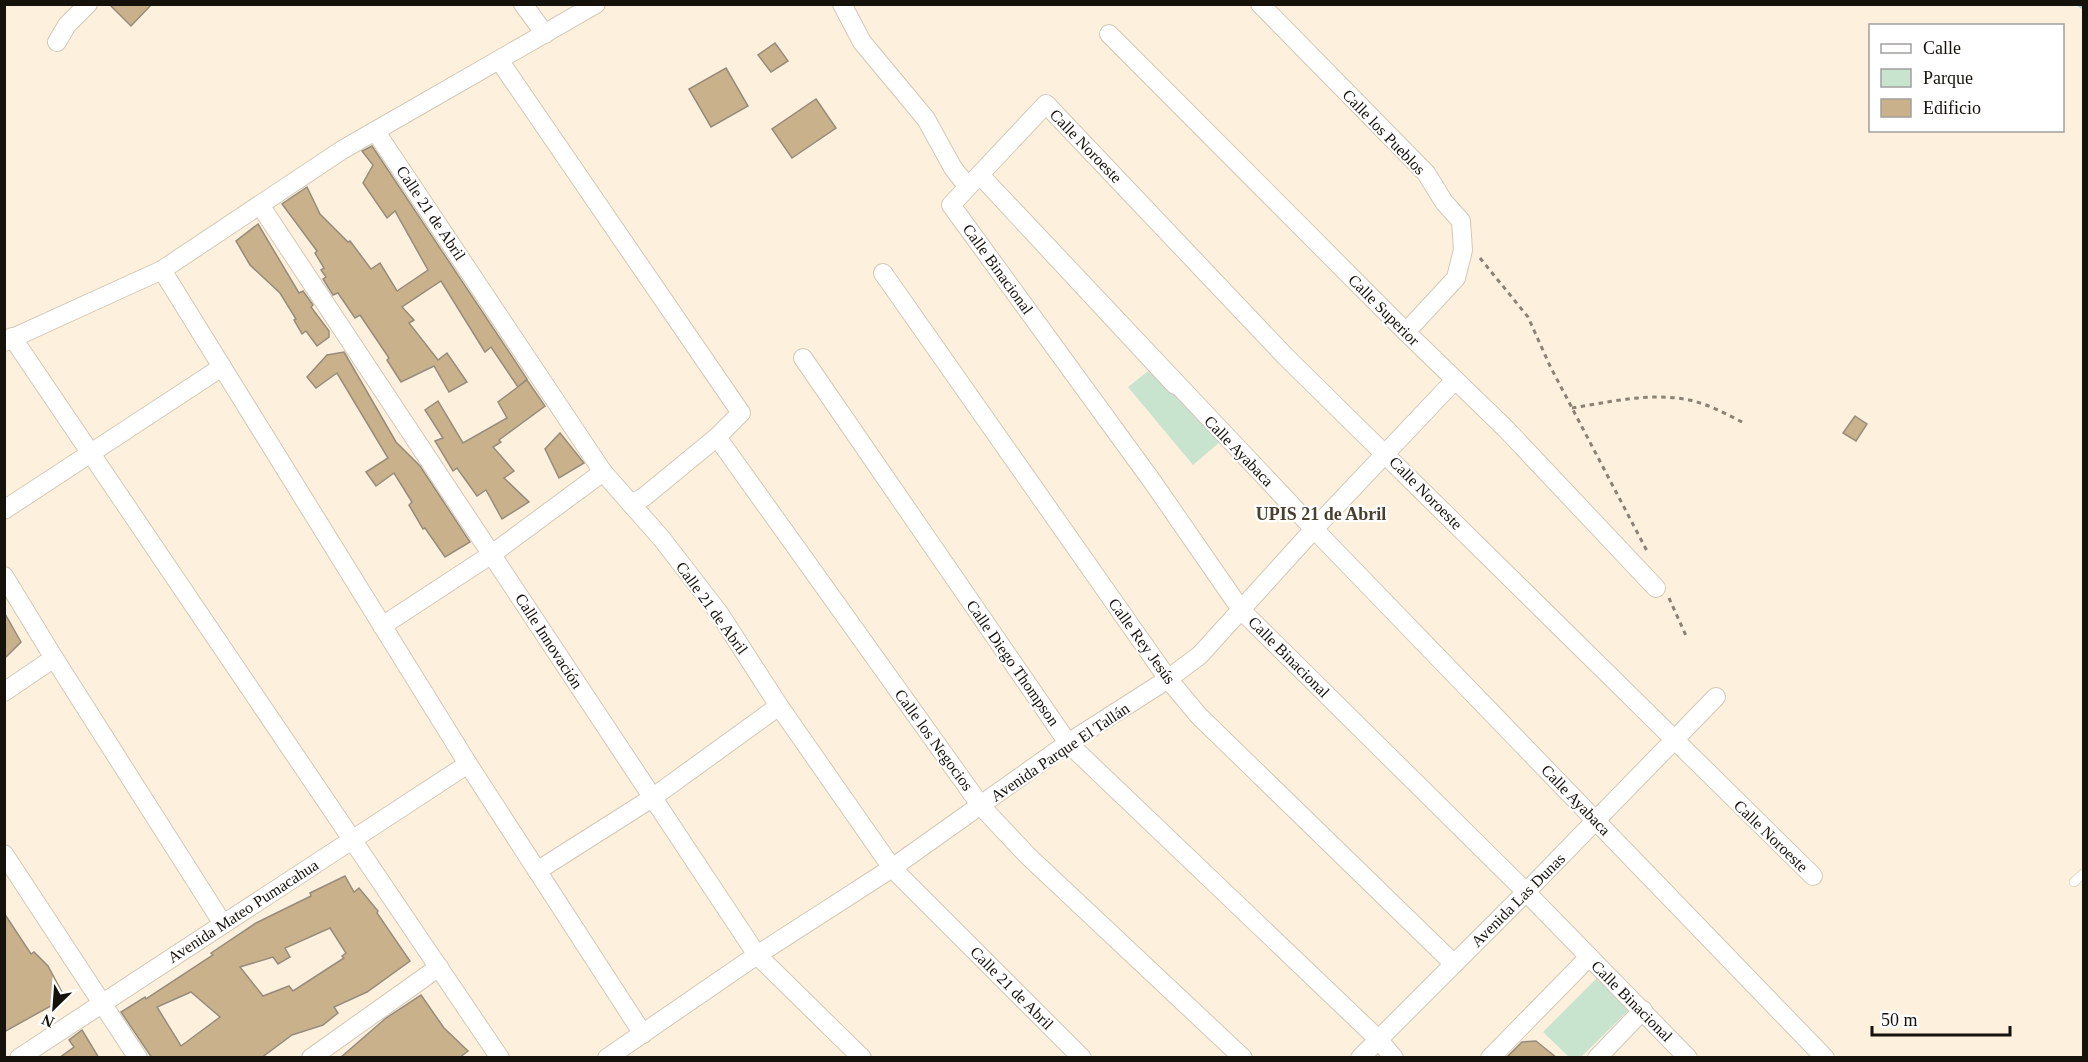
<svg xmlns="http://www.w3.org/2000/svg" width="2088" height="1062" viewBox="0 0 2088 1062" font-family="Georgia,serif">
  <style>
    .green { fill: #c8e3ce }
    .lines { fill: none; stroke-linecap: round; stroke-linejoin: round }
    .stream { stroke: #9fd5df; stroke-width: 5 }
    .building { fill: #c8b18b; stroke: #978c7b; stroke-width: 1.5; fill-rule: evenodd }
    .lane-casing { stroke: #d3c8b6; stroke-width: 10 }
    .street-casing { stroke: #d3c8b6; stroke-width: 20 }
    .path { stroke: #8a8275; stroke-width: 3; stroke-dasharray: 4.5 4.5; stroke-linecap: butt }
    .lane { stroke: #fff; stroke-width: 9 }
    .street { stroke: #fff; stroke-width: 18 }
    .labels { text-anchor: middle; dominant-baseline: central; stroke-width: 4.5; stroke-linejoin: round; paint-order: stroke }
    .street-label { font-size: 16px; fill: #15110b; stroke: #fff }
    .neighbourhood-label { font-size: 18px; font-weight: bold; fill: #493f30; stroke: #fff }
  </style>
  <rect width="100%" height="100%" fill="#fdf1de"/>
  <g class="green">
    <path d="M1157 364 1221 441 1193 465 1128 387Z"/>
    <path d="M1601 974 1633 1006 1581 1057H1569L1543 1032Z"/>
  </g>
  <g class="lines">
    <path class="stream" d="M2079 4 2084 7"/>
  </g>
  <g class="building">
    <path d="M109 4H152L131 26Z"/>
    <path d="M775 43 788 61 771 72 758 55Z"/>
    <path d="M726 68 748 106 711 127 689 89Z"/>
    <path d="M816 99 836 128 792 158 772 129Z"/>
    <path d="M372 146 527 379 518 387 491 347 485 352 441 281 402 307 414 320 409 323 438 360 447 353 467 382 449 392 434 366 401 382 387 360 389 358 360 315 355 318 338 293 333 295 323 279 326 277 321 270 324 268 315 253 317 251 282 204 307 187 320 214 348 242 350 241 371 269 380 263 397 291 428 270 395 211 387 218 363 183 373 165 362 151Z"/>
    <path d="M258 224 299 293 303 291 313 305 311 307 329 331V337L317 346 306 331 302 334 294 320 296 319 280 293 250 265 236 241Z"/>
    <path d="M344 352 396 442 420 466 470 542 445 557 425 528 423 529 409 505 412 502 394 473 376 486 366 472 388 458 337 373 316 388 307 377 327 355Z"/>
    <path d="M527 380 545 406 499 440 501 442 493 447 514 471 504 478 529 502 502 519 486 490 477 496 457 468 453 471 435 441 443 438 425 410 438 401 463 443 507 418 498 402Z"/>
    <path d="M1855 416 1867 424 1856 441 1843 433Z"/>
    <path d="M560 433 584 463 559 478 545 449Z"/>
    <path d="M4 612 21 642 4 659Z"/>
    <path d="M345 876 354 892 359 888 378 911 377 913 410 961 367 992 334 1007 338 1013 323 1025 292 1035 261 1058H152L121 1012 145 997 146 999 213 955 211 953 256 923 311 896 310 893ZM330 928 346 953 342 956 344 958 293 991 289 986 263 996 240 967 273 957 278 964 290 957 285 948ZM191 992 220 1017 181 1046 157 1007Z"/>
    <path d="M4 913 31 954 34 952 48 966 65 998 4 1032Z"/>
    <path d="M421 995 444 1028 468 1051 459 1058H340L386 1018Z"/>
    <path d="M82 1030 99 1058H59L74 1047 69 1040Z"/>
    <path d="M1536 1041 1557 1058H1506L1522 1042Z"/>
  </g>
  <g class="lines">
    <defs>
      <path id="lane" d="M2074 882 2084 873"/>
      <g id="street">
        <path d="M523 4 545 34"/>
        <path d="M842 4 862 42 926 119 953 168 964 182"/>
        <path d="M1260 4 1426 173 1444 202 1461 221 1463 250 1456 278 1406 332"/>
        <path d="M1109 34 1406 332 1506 429 1656 588"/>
        <path d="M57 42 67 25 88 4"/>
        <path d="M499 60 741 413 717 437 644 497 631 504"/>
        <path d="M376 132 603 472 662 539 719 613 779 706 892 868 1082 1058"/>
        <path d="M260 205 757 955 862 1058"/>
        <path d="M162 270 468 764 643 1034"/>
        <path d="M883 273 1168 679 1199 716 1454 964"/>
        <path d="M12 337 500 1058"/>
        <path d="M4 342 162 270 342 150 596 4"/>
        <path d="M803 358 1068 743 1378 1039 1394 1058"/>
        <path d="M1175 385 980 175 1314 529 1825 1058"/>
        <path d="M717 437 981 806 1028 856 1243 1058"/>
        <path d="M4 510 222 367"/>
        <path d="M4 576 54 658 223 924"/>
        <path d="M382 626 492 554 603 472"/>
        <path d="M4 692 54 658"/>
        <path d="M4 854 138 1058"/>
        <path d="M537 871 652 798 779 706"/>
        <path d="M19 1058 468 764"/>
        <path d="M311 1058 439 967"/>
        <path d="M607 1058 757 955 892 868 1068 743 1168 679 1200 655 1314 529 1455 380"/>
        <path d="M1360 1058 1526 892 1716 697"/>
        <path d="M1490 1058 1589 957"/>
        <path d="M1597 1058 1643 1010"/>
        <path d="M1688 1058 1526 892 1242 611 1152 481 951 205 1046 104 1285 356 1813 876"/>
      </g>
    </defs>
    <use href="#lane" class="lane-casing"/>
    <use href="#street" class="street-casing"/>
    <g class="path">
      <path d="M1480 258 1528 317 1550 366 1647 551"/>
      <path d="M1572 408C1609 402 1651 392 1689 400 1709 404 1728 415 1746 424"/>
      <path d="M1669 598 1687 638"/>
    </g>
    <use href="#lane" class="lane"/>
    <use href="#street" class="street"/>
  </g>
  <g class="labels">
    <g class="street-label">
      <text transform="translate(1384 132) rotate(46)">Calle los Pueblos</text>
      <text transform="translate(1086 146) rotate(46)">Calle Noroeste</text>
      <text transform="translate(431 213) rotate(56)">Calle 21 de Abril</text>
      <text transform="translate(998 269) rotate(54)">Calle Binacional</text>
      <text transform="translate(1384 310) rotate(45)">Calle Superior</text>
      <text transform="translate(1239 451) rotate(46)">Calle Ayabaca</text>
      <text transform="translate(1426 493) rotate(45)">Calle Noroeste</text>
      <text transform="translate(712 608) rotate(54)">Calle 21 de Abril</text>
      <text transform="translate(549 641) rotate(57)">Calle Innovación</text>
      <text transform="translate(1142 641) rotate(54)">Calle Rey Jesús</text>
      <text transform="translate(1289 657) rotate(45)">Calle Binacional</text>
      <text transform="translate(1013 663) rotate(55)">Calle Diego Thompson</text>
      <text transform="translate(934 740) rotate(54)">Calle los Negocios</text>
      <text transform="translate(1060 752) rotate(-34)">Avenida Parque El Tallán</text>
      <text transform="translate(1576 800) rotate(46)">Calle Ayabaca</text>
      <text transform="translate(1771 836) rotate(44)">Calle Noroeste</text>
      <text transform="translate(1518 900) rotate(-45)">Avenida Las Dunas</text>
      <text transform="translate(243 911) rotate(-33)">Avenida Mateo Pumacahua</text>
      <text transform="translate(1012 988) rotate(45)">Calle 21 de Abril</text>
      <text transform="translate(1632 1001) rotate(45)">Calle Binacional</text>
    </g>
    <g class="neighbourhood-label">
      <text x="1321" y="514">UPIS 21 de Abril</text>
    </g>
  </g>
  <rect width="2088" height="1062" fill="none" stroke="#15110b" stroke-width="12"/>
  <rect x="1869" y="24" width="195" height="108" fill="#ffffff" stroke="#a1a09d" stroke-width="1.5"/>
  <rect x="1881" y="44" width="30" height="9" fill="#ffffff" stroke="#a1a09d" stroke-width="1.5"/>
  <text x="1923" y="54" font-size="18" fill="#15110b">Calle</text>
  <rect x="1881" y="69" width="30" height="18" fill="#c8e3ce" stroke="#a1a09d" stroke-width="1.5"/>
  <text x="1923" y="84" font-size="18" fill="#15110b">Parque</text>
  <rect x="1881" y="99" width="30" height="18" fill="#c8b18b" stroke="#a1a09d" stroke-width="1.5"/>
  <text x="1923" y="114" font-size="18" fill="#15110b">Edificio</text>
  <g transform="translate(54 1008) rotate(205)" stroke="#ffffff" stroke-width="4.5" paint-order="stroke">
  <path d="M0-4.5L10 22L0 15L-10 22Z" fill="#15110b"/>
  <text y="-9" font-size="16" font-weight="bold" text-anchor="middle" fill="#15110b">N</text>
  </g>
  <path d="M1872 1026v9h138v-9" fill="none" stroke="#15110b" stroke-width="3"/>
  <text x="1881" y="1026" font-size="18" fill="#15110b" stroke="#ffffff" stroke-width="4.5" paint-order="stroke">50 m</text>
</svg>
